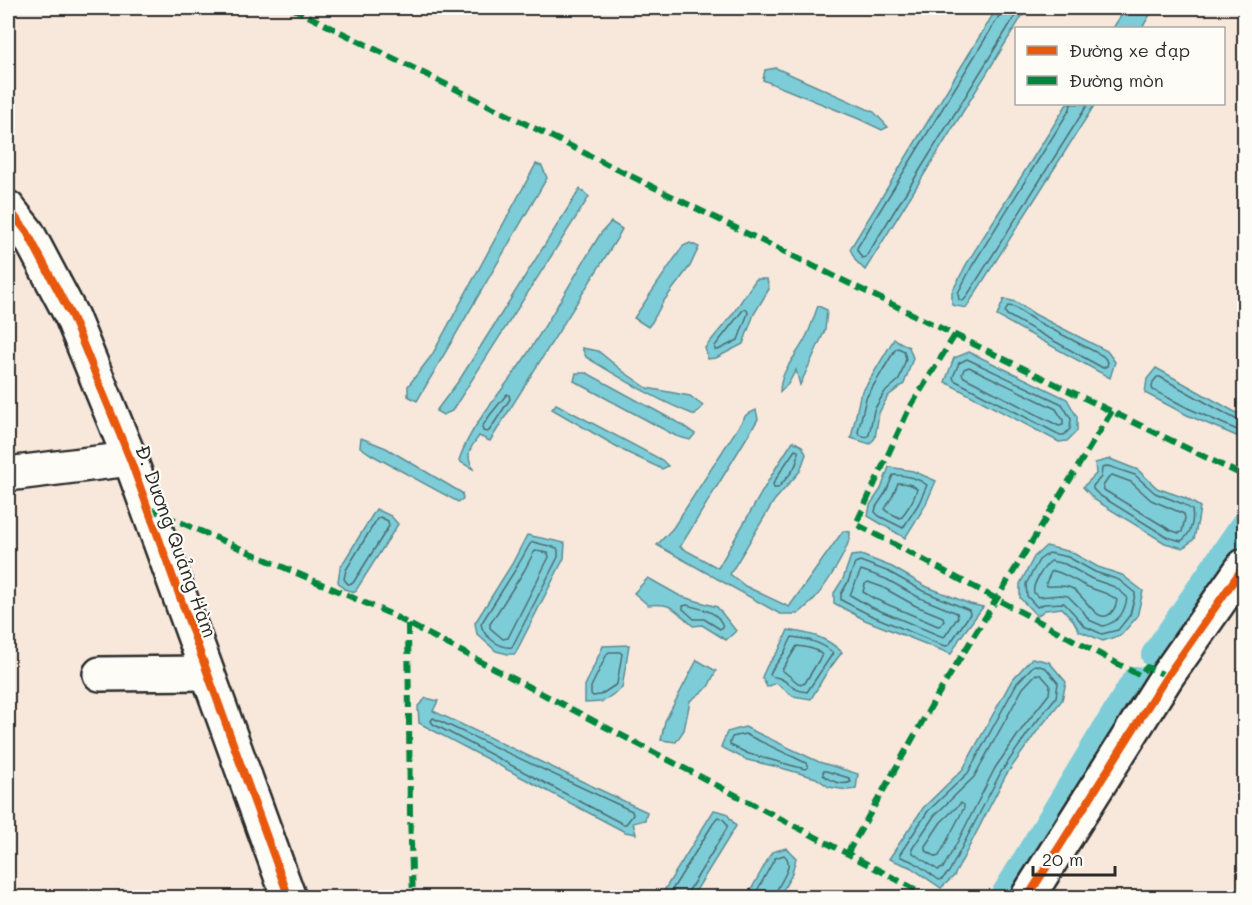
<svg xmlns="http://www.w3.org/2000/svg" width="1252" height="905" viewBox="0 0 1252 905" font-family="Mali,sans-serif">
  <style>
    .water { fill: #7dcdd8; stroke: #5c8c93; stroke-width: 1.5 }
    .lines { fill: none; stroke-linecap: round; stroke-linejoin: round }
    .shore { stroke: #4c6c70; stroke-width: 1.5 }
    .canal { stroke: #7dcdd8; stroke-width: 28 }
    .minor-casing { stroke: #2b2b2b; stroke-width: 38 }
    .minor { stroke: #fdfcf7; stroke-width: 33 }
    .quiet { stroke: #00873e; stroke-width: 6; stroke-dasharray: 12 6; stroke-linecap: butt }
    .cycleway-casing { stroke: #fdfcf7; stroke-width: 11 }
    .cycleway { stroke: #e8590c; stroke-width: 8 }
    .labels { text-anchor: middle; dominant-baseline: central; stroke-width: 4.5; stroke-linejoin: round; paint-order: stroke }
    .street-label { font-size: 20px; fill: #2b2b2b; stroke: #fdfcf7 }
  </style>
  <rect width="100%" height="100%" fill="#f7e8db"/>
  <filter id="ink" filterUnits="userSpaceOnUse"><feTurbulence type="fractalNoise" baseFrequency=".0167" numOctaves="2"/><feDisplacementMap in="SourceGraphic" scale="12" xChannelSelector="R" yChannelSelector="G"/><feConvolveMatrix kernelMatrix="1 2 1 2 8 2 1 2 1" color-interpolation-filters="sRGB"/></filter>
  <g filter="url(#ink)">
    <g class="water">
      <path d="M997 8H1027L865 270 856 261 850 249Z"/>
      <path d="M1126 8H1154L1142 28H1113Z"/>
      <path d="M776 68 874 112 888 127 882 130 859 119 763 80 765 70Z"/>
      <path d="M1067 104H1095L966 308 952 305V292L967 263Z"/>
      <path d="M536 164 542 166 547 178 417 401 408 396V386L432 355Z"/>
      <path d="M580 189 589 197 452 411 443 415 436 411 460 379Z"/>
      <path d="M611 222 622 229 616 240 490 441 479 436C470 449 465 452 473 469L462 463 459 460C472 422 502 392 524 359 551 318 575 275 601 233Z"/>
      <path d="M690 243 699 247 690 266 663 302 652 322 648 327 634 318 683 246Z"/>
      <path d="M756 279H767L769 289 754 314 743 344 716 358 708 359 705 348 732 315Z"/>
      <path d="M1004 299 1016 302 1036 315 1107 351 1115 362 1110 378 997 316Z"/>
      <path d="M818 306 827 310 825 330 800 385 796 370 788 384 780 392C780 370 797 356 806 337 811 328 814 316 818 306Z"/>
      <path d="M894 339 909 347 913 358 904 384 888 396 879 413 875 438 870 444 851 438 860 396Z"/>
      <path d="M582 348 598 351 624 372 647 388 690 396 703 406 695 415C656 400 621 378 586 357Z"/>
      <path d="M969 352 1067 399 1077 417V431L1067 441 1059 442 945 382 954 358Z"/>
      <path d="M1156 368 1244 417V440L1239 437 1187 415 1145 393 1147 379Z"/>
      <path d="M576 373H587L682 425 695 434 690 440 676 436 574 381Z"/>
      <path d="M556 404 662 460 668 466 662 469 626 452 552 409Z"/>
      <path d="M756 410 758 419 680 547 718 568 777 466 793 441 802 446 806 454 800 471 774 501 730 574 745 586 789 607 843 531 850 532C851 547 825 587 815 598 810 604 804 609 798 614H780L657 545 673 528 746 415Z"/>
      <path d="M361 438 386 448 462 493 463 499 458 502 372 455 360 447Z"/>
      <path d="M1110 459 1138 470 1157 488 1185 498 1200 507 1198 520 1194 539 1183 548 1165 543 1095 500 1083 487 1096 474 1095 463Z"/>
      <path d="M889 467 913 471 936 481 925 506 905 538 868 516 870 505 881 489Z"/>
      <path d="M376 509 391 516 398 524 355 592 344 589 338 582 340 568Z"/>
      <path d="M527 535 565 543 564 558 515 654H508L496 651 477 634 475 623 512 564Z"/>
      <path d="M1046 546 1071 552 1098 567 1122 575 1143 591 1137 617 1121 635 1103 641 1079 631 1073 620 1062 608 1045 610 1037 616 1020 598V584L1034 557Z"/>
      <path d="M861 555 892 567 925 586 970 604 983 607 960 638 951 654 865 620 834 603V593L843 579 851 556Z"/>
      <path d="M648 578 680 596 717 607 736 631 726 640 702 625 693 626C675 610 672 602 648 605L634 593Z"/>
      <path d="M788 630C812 635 823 635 842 652L825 675 811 699 793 696 776 683 767 687 762 677 767 666 779 650Z"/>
      <path d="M629 645 622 688 602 702 585 703V686L603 646Z"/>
      <path d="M1032 658 1049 662 1066 682 1062 700 1035 734 1006 775 954 876 941 888 910 867 889 859 923 808 963 769 1012 680Z"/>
      <path d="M697 660 716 671 708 687 690 701 684 730 676 742 661 740 665 721Z"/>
      <path d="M426 698 438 701 433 711 647 812 645 820 633 823 636 834 625 832 419 723 418 706Z"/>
      <path d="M745 727 819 762 858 774 856 789 847 790 829 787 816 778 778 767 747 760 721 747 727 732Z"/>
      <path d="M714 810 726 813 736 826 692 897H660Z"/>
      <path d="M786 848 796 858 791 876 779 897H747L772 852Z"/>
    </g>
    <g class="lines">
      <g class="shore">
        <path d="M1002 8 1001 13 857 248V250L862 258 866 257 1020 8"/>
        <path d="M1071 104 1070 109 972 266 958 293 959 300 963 301 965 299 1088 104"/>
        <path d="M1008 306 1014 307 1034 320 1103 356 1108 362 1107 366 1103 368 1007 315 1005 312Z"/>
        <path d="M745 309 747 310 748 313 738 340 718 350H715V346L743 310Z"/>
        <path d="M898 348 904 351 906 359 899 380 884 393 874 410 869 435 866 437 860 435 858 432 866 398 895 350Z"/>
        <path d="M967 359 1062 404 1071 419 1070 429 1064 435H1060L954 380 953 377 959 363Z"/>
        <path d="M969 367 1056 409 1063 420V425L1059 426 964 377 962 374 964 369Z"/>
        <path d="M507 394 509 395 510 399 489 431 487 432 483 431 482 427 490 415Z"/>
        <path d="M1244 422 1239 421 1160 377H1157L1153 382 1152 388 1153 390 1190 409 1244 433"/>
        <path d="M795 450 798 451C800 466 787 477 778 488H774L773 484 782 469Z"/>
        <path d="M1108 466 1135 475 1155 493 1183 504 1192 510C1194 521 1191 535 1181 541L1167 537 1099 495 1093 489V486L1101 477 1102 468Z"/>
        <path d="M893 475C905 475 918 478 927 485L919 503 903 528 879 516 875 512 876 507 886 492Z"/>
        <path d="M1112 475 1131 482 1151 500 1184 514 1185 518 1182 532 1179 533 1170 530 1104 490 1103 486 1110 476Z"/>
        <path d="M898 483C904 483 913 484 917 489L913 500 902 517 900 518 886 511 885 509 893 495Z"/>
        <path d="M380 517 388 521 389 526 353 583 348 584 344 579 346 570 377 519Z"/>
        <path d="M533 542 557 548 558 550V557L512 647C500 649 483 636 481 624L517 567 530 544Z"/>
        <path d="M536 551 548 553 549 557 508 638 503 639 490 628V624L524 571 534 552Z"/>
        <path d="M1049 553 1068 557 1095 572 1119 580 1135 593V595L1130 615 1118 630 1102 634 1084 626 1077 617 1064 603 1044 604 1037 607 1027 596 1026 584 1039 560Z"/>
        <path d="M860 561 889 572 923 591 969 610 970 614 949 645 946 646 939 644 868 614 841 600V594L848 582 855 563Z"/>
        <path d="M1051 561 1065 564 1092 579 1115 587 1127 597C1125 612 1119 622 1103 626L1089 620 1083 611 1068 596 1061 595 1038 597C1036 595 1035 594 1034 593 1031 585 1045 565 1051 561Z"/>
        <path d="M861 570 886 579 920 598 957 613 958 617 945 636 943 637 871 607 850 595Z"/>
        <path d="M1054 571C1066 574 1075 581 1086 586 1096 591 1108 592 1117 600 1116 606 1115 608 1111 613 1097 627 1084 593 1071 588 1064 584 1055 587 1047 586L1046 583 1051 572Z"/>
        <path d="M868 582 882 587 916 606 943 617 944 621 941 625 938 626 875 599 863 592 865 584Z"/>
        <path d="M687 605C701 609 719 611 723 627L720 629 704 619H694L683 609V606Z"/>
        <path d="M792 637C806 639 822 642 833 653L807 692C790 690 792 683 779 678 776 677 773 677 770 675L772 670 784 653Z"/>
        <path d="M797 646C805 647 816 648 822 655L805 683 803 684 798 683 782 670Z"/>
        <path d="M609 652H620L622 654 617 684 600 695 593 696 591 694V687L607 654Z"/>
        <path d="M1036 665 1046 668 1058 683 1056 697 1030 730 1001 772 949 872 942 879 939 880 914 862 901 857 900 854 928 811 968 773 1017 683 1033 666Z"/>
        <path d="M1036 674 1041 675 1050 685 1049 694 1024 726 995 768 958 841 943 868 938 870 913 853 912 849 934 816 974 777 1023 688Z"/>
        <path d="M433 718 632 811 633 815 626 824H623L433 724 431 721Z"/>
        <path d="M745 734 806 763 808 767 805 769 749 754 730 745V742L732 737Z"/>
        <path d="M823 771H826L849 778 851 782C842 786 830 781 823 775Z"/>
        <path d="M961 803 964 805V808L939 856 936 857 925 850V846L941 822Z"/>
        <path d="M667 898 716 819 718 817C723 818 728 823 727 828L688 892 687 898"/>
        <path d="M753 898 775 858 784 855C797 866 776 885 774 898"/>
      </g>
      <g class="canal">
        <path d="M1155 655 1244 525"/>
        <path d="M1003 898 1136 680"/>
      </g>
      <defs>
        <g id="minor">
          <path d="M8 208 27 232 72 317 130 459 289 898"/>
          <path d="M8 474 130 459"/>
          <path d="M100 674 207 673"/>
          <path d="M1027 898 1167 676 1244 566"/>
        </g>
      </defs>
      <use href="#minor" class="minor-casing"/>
      <use href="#minor" class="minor"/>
      <g class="quiet">
        <path d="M292 8 750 235 1244 476"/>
        <path d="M955 335 909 409 856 524 1139 675 1147 667 1167 676"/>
        <path d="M148 508 388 613 932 898"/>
        <path d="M408 624 410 815 413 898"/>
        <path d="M847 854 934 701 1112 411"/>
      </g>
      <defs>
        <g id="cycleway">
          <path d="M8 208 27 232 72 317 130 459 289 898"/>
          <path d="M1027 898 1167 676 1244 566"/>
        </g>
      </defs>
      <use href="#cycleway" class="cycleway-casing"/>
      <use href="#cycleway" class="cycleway"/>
    </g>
  </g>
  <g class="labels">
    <g class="street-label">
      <text transform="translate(177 541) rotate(70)">Đ. Dương Quảng Hàm</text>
    </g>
  </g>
  <rect width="1252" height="905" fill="none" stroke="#fdfcf7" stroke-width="30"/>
  <rect x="15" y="15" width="1222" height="875" fill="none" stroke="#2b2b2b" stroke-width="2" filter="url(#ink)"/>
  <rect x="1015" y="27" width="210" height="78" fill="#fdfcf7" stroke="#a9a8a5" stroke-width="1.5"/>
  <rect x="1027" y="46" width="30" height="9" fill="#e8590c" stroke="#a9a8a5" stroke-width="1.5"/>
  <text x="1069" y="57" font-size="18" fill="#2b2b2b">Đường xe đạp</text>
  <rect x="1027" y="76" width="30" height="9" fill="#00873e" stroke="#a9a8a5" stroke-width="1.5"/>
  <text x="1069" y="87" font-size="18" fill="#2b2b2b">Đường mòn</text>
  <path d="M1033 866v9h82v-9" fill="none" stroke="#2b2b2b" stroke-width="3"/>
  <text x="1042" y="866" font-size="18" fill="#2b2b2b" stroke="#fdfcf7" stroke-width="4.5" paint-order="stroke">20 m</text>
</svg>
